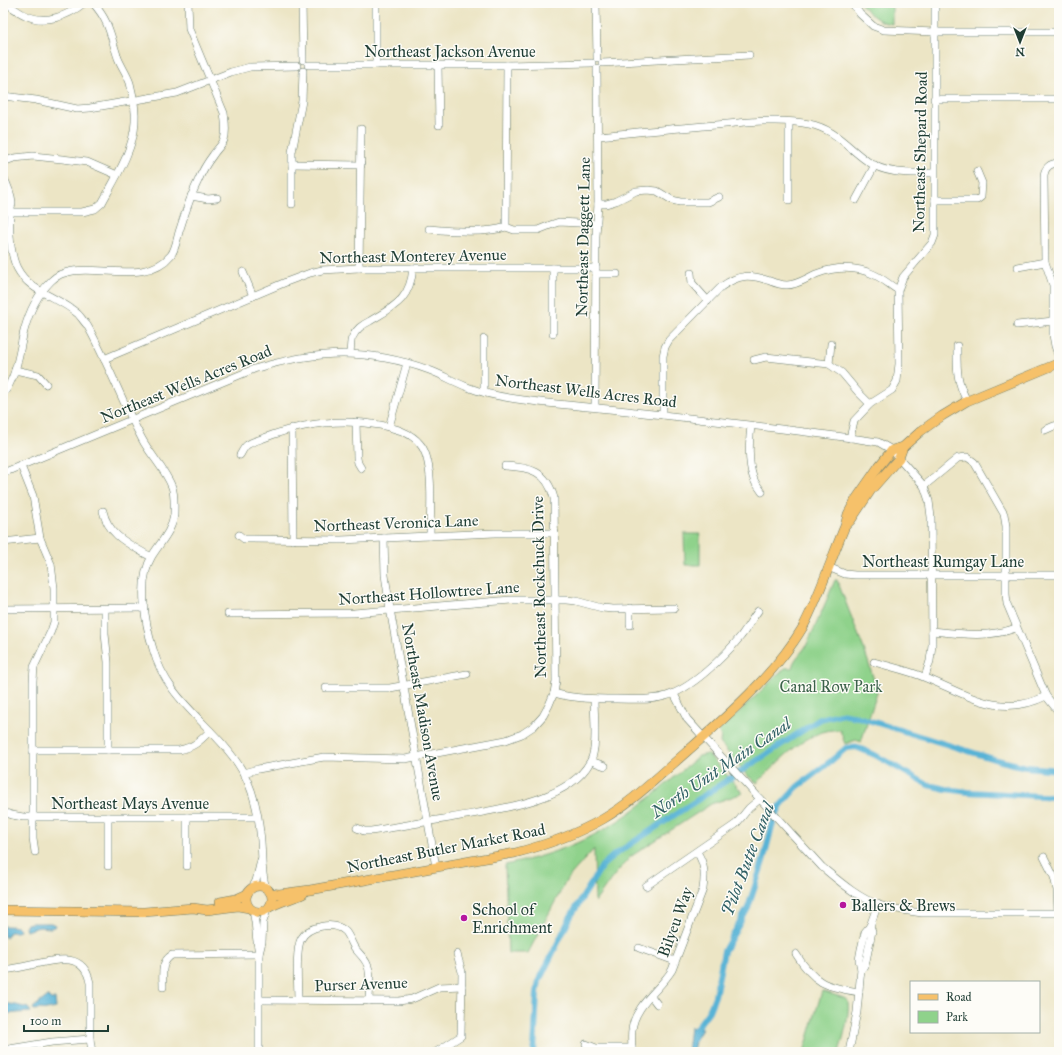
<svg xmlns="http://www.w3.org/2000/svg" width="1062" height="1055" viewBox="0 0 1062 1055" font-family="'IM FELL Great Primer',serif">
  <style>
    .green { fill: #8fd28b; stroke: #578860 }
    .water { fill: #58b3d6; stroke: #3c7885 }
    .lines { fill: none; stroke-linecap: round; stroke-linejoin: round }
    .canal { stroke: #58b3d6; stroke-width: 6 }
    .minor-casing { stroke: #677867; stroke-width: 8 }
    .major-casing { stroke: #677867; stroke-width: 10 }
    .minor { stroke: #fff; stroke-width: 7 }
    .major { stroke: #f6c16b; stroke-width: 9 }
    .poi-dot { fill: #b5179e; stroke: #fdfcf7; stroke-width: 1.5 }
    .labels { text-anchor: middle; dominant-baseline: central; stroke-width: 3; stroke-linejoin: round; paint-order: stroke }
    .street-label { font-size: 16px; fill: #1f3d34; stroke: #fdfcf7 }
    .park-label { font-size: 16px; fill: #3b624a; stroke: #fdfcf7 }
    .poi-label { font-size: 16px; fill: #1f3d34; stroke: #fdfcf7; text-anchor: start }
    .water-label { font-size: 17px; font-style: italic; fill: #306065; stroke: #fdfcf7 }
  </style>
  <rect width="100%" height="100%" fill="#fdfcf7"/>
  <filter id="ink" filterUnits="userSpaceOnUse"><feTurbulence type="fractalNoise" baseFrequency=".025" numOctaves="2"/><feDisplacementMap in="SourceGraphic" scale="8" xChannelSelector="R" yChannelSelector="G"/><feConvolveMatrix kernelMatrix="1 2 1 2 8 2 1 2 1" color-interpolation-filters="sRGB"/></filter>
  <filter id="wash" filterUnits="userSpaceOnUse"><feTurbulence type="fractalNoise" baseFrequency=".012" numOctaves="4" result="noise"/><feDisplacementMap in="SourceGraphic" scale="16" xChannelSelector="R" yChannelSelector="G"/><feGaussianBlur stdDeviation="0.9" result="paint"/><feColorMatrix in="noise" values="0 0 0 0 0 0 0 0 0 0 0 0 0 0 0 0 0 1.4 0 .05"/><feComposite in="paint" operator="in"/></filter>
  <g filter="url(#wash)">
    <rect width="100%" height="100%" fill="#ece5c5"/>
    <g class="green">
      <path d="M860 3H892V24C877 22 870 14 860 3Z"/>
      <path d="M684 534H700V565H685Z"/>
      <path d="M835 580H837L864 649 875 683 877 693 861 742 856 740 845 744 840 730C808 727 778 763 757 783L748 776 720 743 721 735 718 732 785 668H792C794 657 803 653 807 644 817 623 826 602 835 580Z"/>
      <path d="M708 754 743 793 711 804 630 857 612 878 595 902 594 849 567 879 528 953H508L505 865C545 857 584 843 618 821 647 802 673 778 699 756Z"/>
      <path d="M822 991 844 998 848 1001C850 1015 843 1039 839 1052H804Z"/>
    </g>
    <g class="water">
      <path d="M31 923H51L55 925 54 927 50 928 39 927 26 931 25 928 27 924Z"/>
      <path d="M3 926C8 926 15 926 19 928L20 930 17 932H9L7 937H4Z"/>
      <path d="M48 996 51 999H55L56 1008 47 1010 41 1009 34 1010 33 1008Z"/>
      <path d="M3 1004C12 1003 19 1006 28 1008L31 1012 3 1014Z"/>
      <path d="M690 1027 702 1029 695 1041 693 1052H687Z"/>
    </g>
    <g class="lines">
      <g class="canal">
        <path d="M694 1035 695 1030 709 1011 715 996 724 951 748 908 764 858 772 826 781 805 797 787 831 761 846 748 856 747 875 755 928 785 946 789 968 792 1059 797"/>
        <path d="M534 1052 537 993 539 981 571 916 602 866 614 855 820 719 840 714 858 717 997 760 1026 767 1059 770"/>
      </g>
    </g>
  </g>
  <g filter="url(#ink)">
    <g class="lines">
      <defs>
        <g id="minor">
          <path d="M6 3C12 7 18 12 25 15 45 25 68 16 84 3"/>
          <path d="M302 3 303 60"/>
          <path d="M376 3V65"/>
          <path d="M596 3 597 58"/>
          <path d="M852 3 860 14 873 26 884 30 935 32H1059"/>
          <path d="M602 63 749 55"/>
          <path d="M308 65H507L592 63"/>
          <path d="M438 65 439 125"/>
          <path d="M507 65 506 227 514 230H538L553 224 559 222 597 224"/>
          <path d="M3 96 36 100 77 109 90 108 177 93 231 72 250 67 297 66"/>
          <path d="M934 99H1059"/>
          <path d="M789 122V200"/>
          <path d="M598 136C638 132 677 128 716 125 744 122 782 118 809 124 835 129 847 147 867 161 886 175 912 173 934 173"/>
          <path d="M3 162 14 158 33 156 62 159 87 162 117 175"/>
          <path d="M1059 163C1050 163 1044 168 1044 177L1045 262 1053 285V335L1055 346 1059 358"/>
          <path d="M292 164 361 165"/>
          <path d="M3 176C7 184 11 192 12 202 12 206 10 209 10 214 9 229 10 254 17 268 30 293 58 296 78 314 81 317 84 322 87 325 108 362 122 402 142 439 151 456 165 469 172 487 175 495 174 506 174 515 172 531 160 543 152 556 137 581 145 623 153 649 168 704 216 725 243 772 253 790 258 812 260 832 263 851 260 870 266 888"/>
          <path d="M3 194 10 212"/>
          <path d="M191 196 208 199 217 198"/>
          <path d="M856 200 875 165"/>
          <path d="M935 200H977L981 197 982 183 977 171"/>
          <path d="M292 204V152L302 101 303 71"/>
          <path d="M598 204H606L616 201 636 191 648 190 657 191 672 200 680 202H708L719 197"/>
          <path d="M10 212H82L95 209 102 203C115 179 134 149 135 122 136 109 133 95 130 83 127 74 121 66 118 58 110 35 110 22 93 3"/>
          <path d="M429 229C450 231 486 234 506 227"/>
          <path d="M1018 267 1045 262"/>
          <path d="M359 268 361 129"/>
          <path d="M553 268V333"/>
          <path d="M243 272 253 296"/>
          <path d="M691 273 692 283 708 301"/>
          <path d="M596 274H617"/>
          <path d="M1017 325 1053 321"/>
          <path d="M957 346C957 369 956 380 967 401"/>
          <path d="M350 353C351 348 350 342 352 338 356 329 362 325 370 321 395 306 410 300 413 268"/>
          <path d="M104 359 286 282 310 273 322 270 359 268H596"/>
          <path d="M754 360 766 357 829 364 842 373 858 392 870 404"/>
          <path d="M829 364 831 344"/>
          <path d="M15 370 38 375 46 384"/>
          <path d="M484 392V339"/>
          <path d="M3 394C17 377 19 352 24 331 29 312 37 295 51 281 77 254 142 291 171 255 176 249 177 237 180 229 185 213 190 197 198 181 202 171 207 163 213 155 216 150 222 145 224 140 227 131 225 121 224 113L189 29 188 3"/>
          <path d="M595 407 596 236 598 204 597 68"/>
          <path d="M663 415V356L665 347 669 340 721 287C739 274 749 274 770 281 775 283 781 285 787 285 797 285 807 278 816 274 835 267 856 266 875 275 883 279 890 285 898 290"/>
          <path d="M356 422 357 458 358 463 361 468"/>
          <path d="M751 426C749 442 748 467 755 482 757 485 760 489 762 492"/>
          <path d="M389 427 407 363"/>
          <path d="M292 428 293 540"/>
          <path d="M1045 430 1054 426 1059 425"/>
          <path d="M850 438 854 421 870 404 892 390 897 381 899 364 898 290 903 277 932 243 935 235V3"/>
          <path d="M240 455C242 452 244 447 247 445 251 442 259 440 264 438 302 423 340 418 380 425 394 428 411 432 420 444 435 461 430 513 430 536"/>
          <path d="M21 466 33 496 40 538 51 564 54 588V622L51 631 34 667 33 681V838L35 852"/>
          <path d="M3 473 254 369C317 350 367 348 429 370 443 375 456 383 470 388 483 393 497 396 510 398 546 404 582 406 618 410 705 420 792 429 878 442L892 450 924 486 929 501 931 517 932 645 930 661 925 677"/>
          <path d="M924 486 958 458 967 457 974 462 1004 514 1006 526V594L1007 604 1046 696 1058 711"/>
          <path d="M103 511C108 536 131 545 151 557"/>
          <path d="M239 535 244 539H250L341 540 495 533H555"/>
          <path d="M384 538 385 575 390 609 436 867"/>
          <path d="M3 542 40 538"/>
          <path d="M828 567 845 574 855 575H1059"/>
          <path d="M3 609 145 608"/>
          <path d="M105 609V634L108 662V750"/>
          <path d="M228 614 354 613 511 600H566L576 601 602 608 613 609 674 608"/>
          <path d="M630 625V608"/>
          <path d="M932 631C960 634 989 638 1016 628"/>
          <path d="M874 662C891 667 910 671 926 678 968 695 1000 719 1046 696"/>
          <path d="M326 688H390L467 674"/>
          <path d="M554 693C575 699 595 699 617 699 633 699 650 701 666 696 691 689 724 657 741 636 747 628 752 619 758 611"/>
          <path d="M674 694 687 719 822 867C839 881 858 898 879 905 893 909 907 911 922 913H1059"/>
          <path d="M33 750H179C194 747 199 742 210 731"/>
          <path d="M591 761 605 766"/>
          <path d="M243 773 258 769 324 757 405 759 506 740 522 734 534 726 543 716 549 705 554 693 556 681 554 498C547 471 530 467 505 466"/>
          <path d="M3 812 12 815 23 817H257"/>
          <path d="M187 817V866"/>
          <path d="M357 828 364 831H371C397 827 423 822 450 818 491 810 568 803 590 762 598 749 594 715 594 699"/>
          <path d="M1044 857 1054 877 1057 890 1058 913"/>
          <path d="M108 866V817"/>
          <path d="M646 886 736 824 749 808 760 799"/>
          <path d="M252 888 256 881 261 860"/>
          <path d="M253 912C257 925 255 938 259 952"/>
          <path d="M639 948 675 961"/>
          <path d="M796 954C814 983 825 987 859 992"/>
          <path d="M861 969 865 966 872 931 870 926"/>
          <path d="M3 970C12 969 22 967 31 965 54 960 84 950 90 983V1039L92 1052"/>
          <path d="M163 987C163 975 160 962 172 955L259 954"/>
          <path d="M651 996 657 1004"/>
          <path d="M259 1000 399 1001 412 999 439 987 462 986"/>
          <path d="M298 1000C298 985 295 951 301 939 308 926 333 921 345 931 349 935 351 942 354 947 358 953 364 957 367 964 372 974 369 989 369 1001"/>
          <path d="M586 1044 596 1048H632"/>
          <path d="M3 1050 52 1042 90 1039"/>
          <path d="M259 1052V954L262 942 263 922 267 910"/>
          <path d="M436 1052 461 1036 462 972 457 954"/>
          <path d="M632 1052C632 1045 631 1037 632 1030 635 1004 660 990 672 970L703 889C705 875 705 864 697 852"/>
          <path d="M849 1052 857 1012 861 969 859 960 861 949 865 932 870 926 878 904"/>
        </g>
        <g id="major">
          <path d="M846 525 851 520 871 490 899 458 903 447"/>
          <circle cx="259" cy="899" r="13"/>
          <path d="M271 893 279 894 310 890 515 853C546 845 575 835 603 819 629 804 651 783 674 763 718 724 773 678 803 627 820 595 831 559 845 526L848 514 856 499 879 466 892 450 903 447 921 431 942 416 967 401 1059 363"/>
          <path d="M220 902 236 899 247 894"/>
          <path d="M270 907C280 901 292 899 303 894"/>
          <path d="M3 910 144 912 193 908 207 910 238 906 249 908"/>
        </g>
      </defs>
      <use href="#minor" class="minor-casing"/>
      <use href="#major" class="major-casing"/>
      <use href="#minor" class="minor"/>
      <use href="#major" class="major"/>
    </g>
  </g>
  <g class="poi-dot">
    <circle cx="843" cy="905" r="4"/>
    <circle cx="464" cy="918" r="4"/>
  </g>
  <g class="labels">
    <g class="street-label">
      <text x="450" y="51">Northeast Jackson Avenue</text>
      <text transform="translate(920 152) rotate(-89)">Northeast Shepard Road</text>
      <text transform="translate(583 237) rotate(-89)">Northeast Daggett Lane</text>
      <text transform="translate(413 256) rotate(-1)">Northeast Monterey Avenue</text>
      <text transform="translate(186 384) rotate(-22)">Northeast Wells Acres Road</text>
      <text transform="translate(586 391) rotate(7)">Northeast Wells Acres Road</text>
      <text transform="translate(396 523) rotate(-2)">Northeast Veronica Lane</text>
      <text x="943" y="561">Northeast Rumgay Lane</text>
      <text transform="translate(539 587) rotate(-91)">Northeast Rockchuck Drive</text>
      <text transform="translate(429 593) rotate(-4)">Northeast Hollowtree Lane</text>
      <text transform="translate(423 712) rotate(80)">Northeast Madison Avenue</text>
      <text x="130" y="803">Northeast Mays Avenue</text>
      <text transform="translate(446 848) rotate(-11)">Northeast Butler Market Road</text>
      <text transform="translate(675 922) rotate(-70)">Bilyeu Way</text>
      <text transform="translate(361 984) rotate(-2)">Purser Avenue</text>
    </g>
    <g class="park-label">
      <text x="831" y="686">Canal Row Park</text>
    </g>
    <g class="poi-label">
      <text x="851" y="905">Ballers &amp; Brews</text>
      <text x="472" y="909">School of<tspan x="472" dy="18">Enrichment</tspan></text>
    </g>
    <g class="water-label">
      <text transform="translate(721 768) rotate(-34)">North Unit Main Canal</text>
      <text transform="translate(748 859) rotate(-69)">Pilot Butte Canal</text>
    </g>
  </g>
  <rect width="1062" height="1055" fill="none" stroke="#fdfcf7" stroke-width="16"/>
  <rect x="910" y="981" width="130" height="52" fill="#fdfcf7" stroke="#a4b0a9"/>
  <rect x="918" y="994" width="20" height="6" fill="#f6c16b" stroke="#a4b0a9"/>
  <text x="946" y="1001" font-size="12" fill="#1f3d34">Road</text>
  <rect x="918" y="1011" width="20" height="12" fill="#8fd28b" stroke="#a4b0a9"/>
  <text x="946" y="1021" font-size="12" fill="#1f3d34">Park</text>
  <g transform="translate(1020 42) rotate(180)" stroke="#fdfcf7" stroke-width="3" paint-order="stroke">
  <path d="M0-3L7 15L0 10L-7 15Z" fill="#1f3d34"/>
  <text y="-6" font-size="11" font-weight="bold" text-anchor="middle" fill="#1f3d34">N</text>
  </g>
  <path d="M24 1025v6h84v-6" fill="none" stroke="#1f3d34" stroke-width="2"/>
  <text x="30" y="1025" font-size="12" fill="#1f3d34" stroke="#fdfcf7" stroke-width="3" paint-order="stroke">100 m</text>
</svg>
